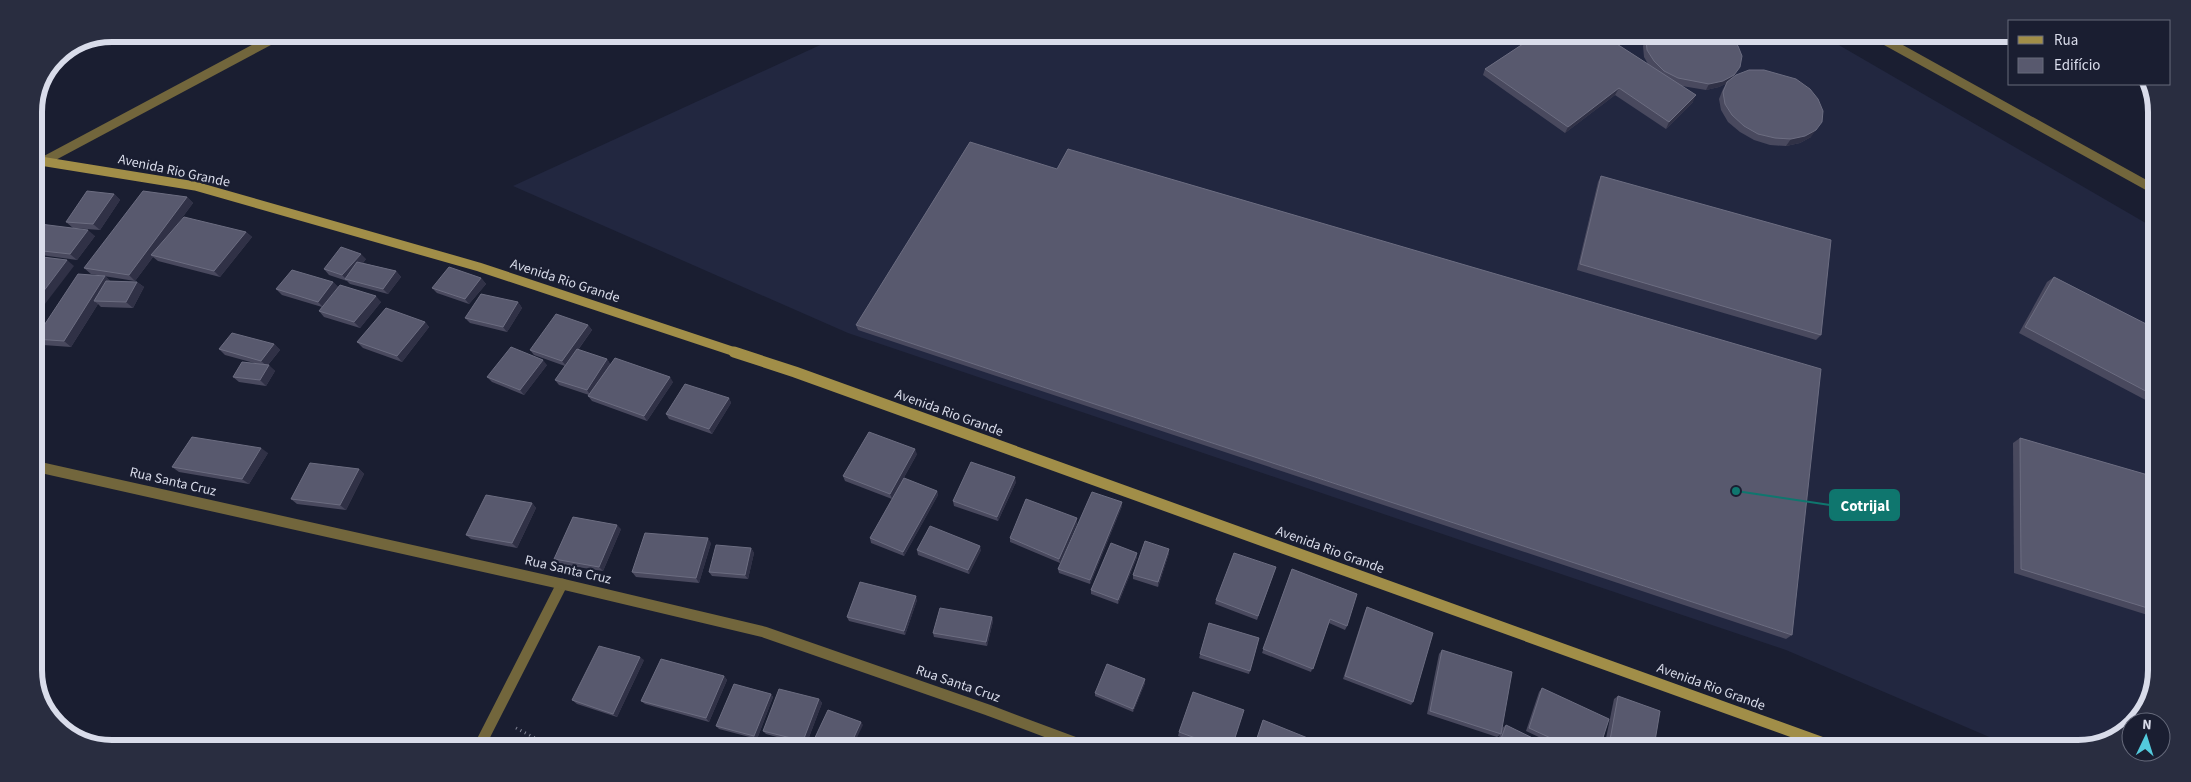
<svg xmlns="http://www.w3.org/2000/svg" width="2191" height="782" viewBox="0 0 2191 782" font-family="'Source Sans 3',sans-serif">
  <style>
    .built { fill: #222740 }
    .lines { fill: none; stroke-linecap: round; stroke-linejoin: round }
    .path { stroke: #818494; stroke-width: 3; stroke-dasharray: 1 4; stroke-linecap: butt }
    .service { stroke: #72663c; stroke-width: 11 }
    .tertiary-far1 { stroke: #72663c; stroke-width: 9 }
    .tertiary { stroke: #72663c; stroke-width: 11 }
    .secondary-far1 { stroke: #a18e48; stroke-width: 9 }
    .secondary { stroke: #a18e48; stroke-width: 11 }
    .wall { fill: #49495e }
    .shaded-wall { fill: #303146 }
    .building { fill: #58596e; stroke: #6c6d81 }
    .labels { text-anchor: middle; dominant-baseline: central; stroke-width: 4.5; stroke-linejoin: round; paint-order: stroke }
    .street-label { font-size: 14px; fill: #d9dcea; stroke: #1a1e31 }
    .rim { fill: none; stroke: #d9dcea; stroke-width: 6 }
    .leader { fill: none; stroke: #0f766e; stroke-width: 2 }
    .callout-dot { fill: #0f766e; stroke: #1a1e31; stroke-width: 2 }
    .callout { fill: #0f766e; stroke: #0f766e; stroke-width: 2 }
    .callout-label { font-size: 15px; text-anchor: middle; font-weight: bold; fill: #fff }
  </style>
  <rect width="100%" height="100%" fill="#1a1e31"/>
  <path class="built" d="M842 35 1825 37 2156 229 2153 695 2134 722H2131V726L2126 732 2079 748H2015L1786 650 848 333 513 186Z"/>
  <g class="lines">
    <path class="path" d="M516 728 548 745"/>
    <path class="service" d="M480 745 562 584"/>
    <g class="tertiary-far1">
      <path d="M1879 37 2157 191"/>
      <path d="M46 160 282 34"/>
    </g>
    <path class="tertiary" d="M34 466 562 584 764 632 988 710 1084 746"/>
    <path class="secondary-far1" d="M34 160 195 186 479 267 738 353"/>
    <path class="secondary" d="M734 352 795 372 1837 748"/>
  </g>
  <g class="wall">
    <path d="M1519 37H1642L1639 38 1626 41 1611 40 1648 64 1644 57 1643 46 1647 37H1731L1740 67 1732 78 1811 137 1800 143 1786 146 1770 145 1754 140 1740 132 1728 122 1721 110 1719 99 1723 89 1727 83 1719 87 1706 90 1682 86 1693 102 1666 129 1615 95 1565 133 1483 75 1485 69 1526 42Z"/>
    <path d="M1601 176 1821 335 1816 340 1577 270 1598 182Z"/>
    <path d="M114 194 120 200 100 230 73 228 66 222Z"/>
    <path d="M187 197 193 203 173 230 246 232 252 237 220 277 158 261 153 257 135 281 91 274 84 268Z"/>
    <path d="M34 232 95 236 77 260 34 254Z"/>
    <path d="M366 259 363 263 396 271 401 277 388 294 350 284 347 281 329 275 324 269Z"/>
    <path d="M105 276 110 281 137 282 144 287 133 308 101 307 98 304 71 347 43 345 35 339Z"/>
    <path d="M2054 277 2156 329 2155 405 2019 333 2047 282Z"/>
    <path d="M481 278 486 284 469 304 437 293 432 288Z"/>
    <path d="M333 282 338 287 381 302 360 328 324 317 319 311 322 307 282 295 276 289Z"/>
    <path d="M518 302 522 308 507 332 470 323 465 318Z"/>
    <path d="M425 322 429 327 402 362 363 348 357 342Z"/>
    <path d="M588 325 592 330 578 350 607 359 610 364 673 382 647 421 592 401 588 396 589 395 559 385 555 380 565 366 534 355 530 350Z"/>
    <path d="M856 325 1792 635 1786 639 858 330Z"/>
    <path d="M274 344 280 350 268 365 275 371 266 386 239 382 233 377 262 365 225 355 219 349Z"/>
    <path d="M547 365 524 395 492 382 487 377Z"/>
    <path d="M729 398 731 403 712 434 669 419 666 414Z"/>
    <path d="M2020 438 2155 477 2154 617 2014 573 2013 443Z"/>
    <path d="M268 453 249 484 179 472 172 467Z"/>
    <path d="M917 454 892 499 845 481 843 476Z"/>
    <path d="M359 469 364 474 346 510 297 504 291 499Z"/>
    <path d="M1016 482 998 521 954 506 953 501Z"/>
    <path d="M937 491 938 495 904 556 871 543 870 538Z"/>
    <path d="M532 503 536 508 517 548 471 539 466 535Z"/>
    <path d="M1122 506 1090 584 1059 573 1058 569Z"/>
    <path d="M1077 518V523L1060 563 1010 542V538Z"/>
    <path d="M621 529 603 571 558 564 554 559Z"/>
    <path d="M711 543 699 583 636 577 632 572Z"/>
    <path d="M751 548 754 553 748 579 712 576 709 572Z"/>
    <path d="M917 550H981L969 574 918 555Z"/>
    <path d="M1137 553V557L1118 604 1091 594V590Z"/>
    <path d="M1169 553 1158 587 1133 579V575Z"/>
    <path d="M1276 567 1257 620 1215 604 1216 600Z"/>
    <path d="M1292 569 1347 626 1345 630 1329 623 1311 672 1262 653Z"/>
    <path d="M917 600 905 635 849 621 847 617Z"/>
    <path d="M1367 607 1413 702 1411 705 1343 679 1365 611Z"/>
    <path d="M992 617 993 621 987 646 934 637 933 633Z"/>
    <path d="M1209 623 1259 638 1249 674 1199 658Z"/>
    <path d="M1442 650 1502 728 1506 725 1551 747H1495L1500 735 1497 737 1427 714 1439 654Z"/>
    <path d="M644 660 617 717 577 704 572 700Z"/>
    <path d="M724 676 727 680 709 722 645 704 641 701Z"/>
    <path d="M1145 679V683L1133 712 1095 696V693Z"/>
    <path d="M1542 688 1600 747H1560L1526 731 1539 692Z"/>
    <path d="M771 694 773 697 757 739 719 729 716 726Z"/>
    <path d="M1618 696 1654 747H1617L1605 743 1614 699Z"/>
    <path d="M819 699 822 703 806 745 766 734 763 731Z"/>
    <path d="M1179 732 1232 747 1207 746 1178 736Z"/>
  </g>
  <g class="shaded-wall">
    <path d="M1628 37H1642L1639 38 1626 41Z"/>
    <path d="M1740 67 1730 82 1719 87 1706 90 1709 84Z"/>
    <path d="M1619 88 1615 95 1565 133 1568 127Z"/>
    <path d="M1696 95 1693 102 1666 129 1669 122Z"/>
    <path d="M1816 130 1811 137 1800 143 1786 146 1791 139Z"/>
    <path d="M114 194 120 200 100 230 93 224Z"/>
    <path d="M187 197 193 203 154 256 151 255 153 257 135 281 129 275Z"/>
    <path d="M38 204 45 210 34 225V210Z"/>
    <path d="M88 230 95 236 77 260 70 254Z"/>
    <path d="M246 232 252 237 220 277 214 271Z"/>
    <path d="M361 254 366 259 349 279H346L342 275Z"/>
    <path d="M67 260 74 266 38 313 34 310V304Z"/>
    <path d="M396 271 401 277 388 294 383 289Z"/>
    <path d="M105 276 111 282 94 301 98 304 71 347 64 341Z"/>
    <path d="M481 278 486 284 469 304 465 299Z"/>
    <path d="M137 282 144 287 133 308 126 302Z"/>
    <path d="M333 282 339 288 323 307 318 302Z"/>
    <path d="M376 296 381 302 360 328 354 322Z"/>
    <path d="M518 302 522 308 507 332 503 327Z"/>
    <path d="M425 322 429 327 402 362 397 356Z"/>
    <path d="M588 325 592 330 566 366 562 361Z"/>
    <path d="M274 344 280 350 267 366 261 361Z"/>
    <path d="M607 359 610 364 590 395 587 390Z"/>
    <path d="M543 360 547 365 524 395 520 390Z"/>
    <path d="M269 365 275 371 266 386 260 380Z"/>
    <path d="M670 377 673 382 647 421 644 416Z"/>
    <path d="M729 398 731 403 712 434 709 429Z"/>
    <path d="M261 448 268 453 249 484 242 479Z"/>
    <path d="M915 449 917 454 892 499 890 494Z"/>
    <path d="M359 469 364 474 346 510 340 505Z"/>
    <path d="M1015 477 1016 482 998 521 997 517Z"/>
    <path d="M937 491 938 495 904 556 903 552Z"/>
    <path d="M1122 502V506L1090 584V580Z"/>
    <path d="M532 503 536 508 517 548 512 543Z"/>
    <path d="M1077 518V523L1060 563 1059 559Z"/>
    <path d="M617 525 621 529 603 571 599 567Z"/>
    <path d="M708 538 711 543 699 583 696 578Z"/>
    <path d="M980 546 981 550 969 574 968 570Z"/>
    <path d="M751 548 754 553 748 579 745 575Z"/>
    <path d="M1169 549V553L1158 587V582Z"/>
    <path d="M1137 553V557L1118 604V600Z"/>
    <path d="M916 596 917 600 905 635 904 631Z"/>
    <path d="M992 617 993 621 987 646 986 642Z"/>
    <path d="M640 657 644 660 617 717 613 714Z"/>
    <path d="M724 676 727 680 709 722 706 718Z"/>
    <path d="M1145 679V683L1133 712V709Z"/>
    <path d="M771 694 773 697 757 739 754 736Z"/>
    <path d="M819 699 822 703 806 745 803 741Z"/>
    <path d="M861 722 863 725 853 746H850Z"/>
  </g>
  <g class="building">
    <path d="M1531 37H1606L1696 95 1669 122 1619 88 1568 127 1485 69 1532 38Z"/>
    <path d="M1647 37H1731L1738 46 1742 56 1740 67 1734 75 1723 81 1709 84 1678 78 1664 71 1654 61 1647 50 1646 39Z"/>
    <path d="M1749 70H1764L1796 79 1810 89 1818 99 1823 111 1822 122 1816 130 1805 136 1791 139 1775 138 1758 134 1744 126 1732 115 1725 104 1723 92 1727 82 1736 75Z"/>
    <path d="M970 142 1057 169 1068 149 1821 369 1792 635 856 325Z"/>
    <path d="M1601 176 1831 240 1821 335 1580 264Z"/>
    <path d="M87 191 114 194 93 224 66 222Z"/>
    <path d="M143 191 187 197 129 275 84 268Z"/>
    <path d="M34 204H38L34 210Z"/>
    <path d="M184 217 246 232 214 271 151 255Z"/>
    <path d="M40 224 88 230 70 254 34 250V232Z"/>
    <path d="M341 247 361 254 342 275 324 269Z"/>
    <path d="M34 256 67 260 34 304Z"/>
    <path d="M357 262 396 271 383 289 345 279Z"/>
    <path d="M449 267 481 278 465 299 432 288Z"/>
    <path d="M292 270 333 282 318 302 276 289Z"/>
    <path d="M78 274 105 276 64 341 35 339Z"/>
    <path d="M2054 277 2156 329 2155 396 2025 327Z"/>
    <path d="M106 281 137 282 126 302 94 301Z"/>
    <path d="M340 285 376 296 354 322 319 311Z"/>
    <path d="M481 294 518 302 503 327 465 318Z"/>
    <path d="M386 308 425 322 397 356 357 342Z"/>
    <path d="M556 314 588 325 562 361 530 350Z"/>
    <path d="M232 333 274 344 261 361 219 349Z"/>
    <path d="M511 347 543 360 520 390 487 377Z"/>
    <path d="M577 349 607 359 587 390 555 380Z"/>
    <path d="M615 358 670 377 644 416 588 396Z"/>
    <path d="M242 362 269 365 260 380 233 377Z"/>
    <path d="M685 384 729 398 709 429 666 414Z"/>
    <path d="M869 432 915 449 890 494 843 476Z"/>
    <path d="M192 437 261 448 242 479 172 467Z"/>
    <path d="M2020 438 2155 477 2154 610 2021 569Z"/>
    <path d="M971 462 1015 477 997 517 953 501Z"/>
    <path d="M310 463 359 469 340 505 291 499Z"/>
    <path d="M904 478 937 491 903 552 870 538Z"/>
    <path d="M1092 492 1122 502 1090 580 1058 569Z"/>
    <path d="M486 495 532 503 512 543 466 535Z"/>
    <path d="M1026 499 1077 518 1059 559 1010 538Z"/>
    <path d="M573 517 617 525 599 567 554 559Z"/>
    <path d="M930 526 980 546 968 570 917 550Z"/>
    <path d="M645 533 708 538 696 578 632 572Z"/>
    <path d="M1145 541 1169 549 1158 582 1133 575Z"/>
    <path d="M1111 543 1137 553 1118 600 1091 590Z"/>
    <path d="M716 545 751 548 745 575 709 572Z"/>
    <path d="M1234 553 1276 567 1258 616 1216 600Z"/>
    <path d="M1292 569 1357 594 1347 626 1330 619 1313 669 1263 649Z"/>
    <path d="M860 582 916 596 904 631 847 617Z"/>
    <path d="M1367 607 1433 633 1413 702 1345 676Z"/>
    <path d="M940 608 992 617 986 642 933 633Z"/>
    <path d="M1209 623 1259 638 1250 671 1200 654Z"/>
    <path d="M599 646 640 657 613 714 572 700Z"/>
    <path d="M1442 650 1512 672 1501 734 1430 711Z"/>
    <path d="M661 659 724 676 706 718 641 701Z"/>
    <path d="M1107 664 1145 679 1133 709 1095 693Z"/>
    <path d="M734 684 771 694 754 736 716 726Z"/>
    <path d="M1542 688 1609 719 1600 747H1570L1529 728Z"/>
    <path d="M779 689 819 699 803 741 763 731Z"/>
    <path d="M1193 692 1244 710 1232 747 1217 746 1179 732Z"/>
    <path d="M1618 696 1660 711 1654 747H1630L1610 740Z"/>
    <path d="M828 710 861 722 850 746H811Z"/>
    <path d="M1263 720 1330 747H1254Z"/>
    <path d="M1506 725 1551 747H1498Z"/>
  </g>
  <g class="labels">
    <g class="street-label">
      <text transform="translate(174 171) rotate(12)">Avenida Rio Grande</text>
      <text transform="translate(565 281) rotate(18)">Avenida Rio Grande</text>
      <text transform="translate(949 413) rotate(20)">Avenida Rio Grande</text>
      <text transform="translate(173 482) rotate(13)">Rua Santa Cruz</text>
      <text transform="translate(1330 550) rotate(20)">Avenida Rio Grande</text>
      <text transform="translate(568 570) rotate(13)">Rua Santa Cruz</text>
      <text transform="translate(958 684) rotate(19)">Rua Santa Cruz</text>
      <text transform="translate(1711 687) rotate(20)">Avenida Rio Grande</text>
    </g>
  </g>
  <path d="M0 0H2191V782H0ZM112 42H2078A70 70 0 0 1 2148 112V670A70 70 0 0 1 2078 740H112A70 70 0 0 1 42 670V112A70 70 0 0 1 112 42Z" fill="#292d40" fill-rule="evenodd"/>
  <path class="rim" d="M112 42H2078A70 70 0 0 1 2148 112V670A70 70 0 0 1 2078 740H112A70 70 0 0 1 42 670V112A70 70 0 0 1 112 42Z"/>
  <path class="leader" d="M1736 491L1830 505"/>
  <circle class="callout-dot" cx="1736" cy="491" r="5"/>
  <rect class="callout" x="1830" y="490" width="69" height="30" rx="5"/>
  <g class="callout-label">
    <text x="1865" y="511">Cotrijal</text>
  </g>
  <rect x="2008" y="20" width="162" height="65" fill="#1a1e31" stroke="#666a7b"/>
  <rect x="2018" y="36" width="25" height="8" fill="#a18e48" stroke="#666a7b"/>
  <text x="2054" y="45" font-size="15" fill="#d9dcea">Rua</text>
  <rect x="2018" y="58" width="25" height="15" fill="#58596e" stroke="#666a7b"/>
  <text x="2054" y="70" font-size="15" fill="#d9dcea">Edifício</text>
  <g transform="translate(2146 737) rotate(4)"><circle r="24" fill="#1a1e31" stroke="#666a7b"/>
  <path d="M0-4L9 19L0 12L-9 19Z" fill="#53cadc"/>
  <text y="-8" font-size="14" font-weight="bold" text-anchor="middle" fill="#d9dcea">N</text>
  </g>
</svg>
